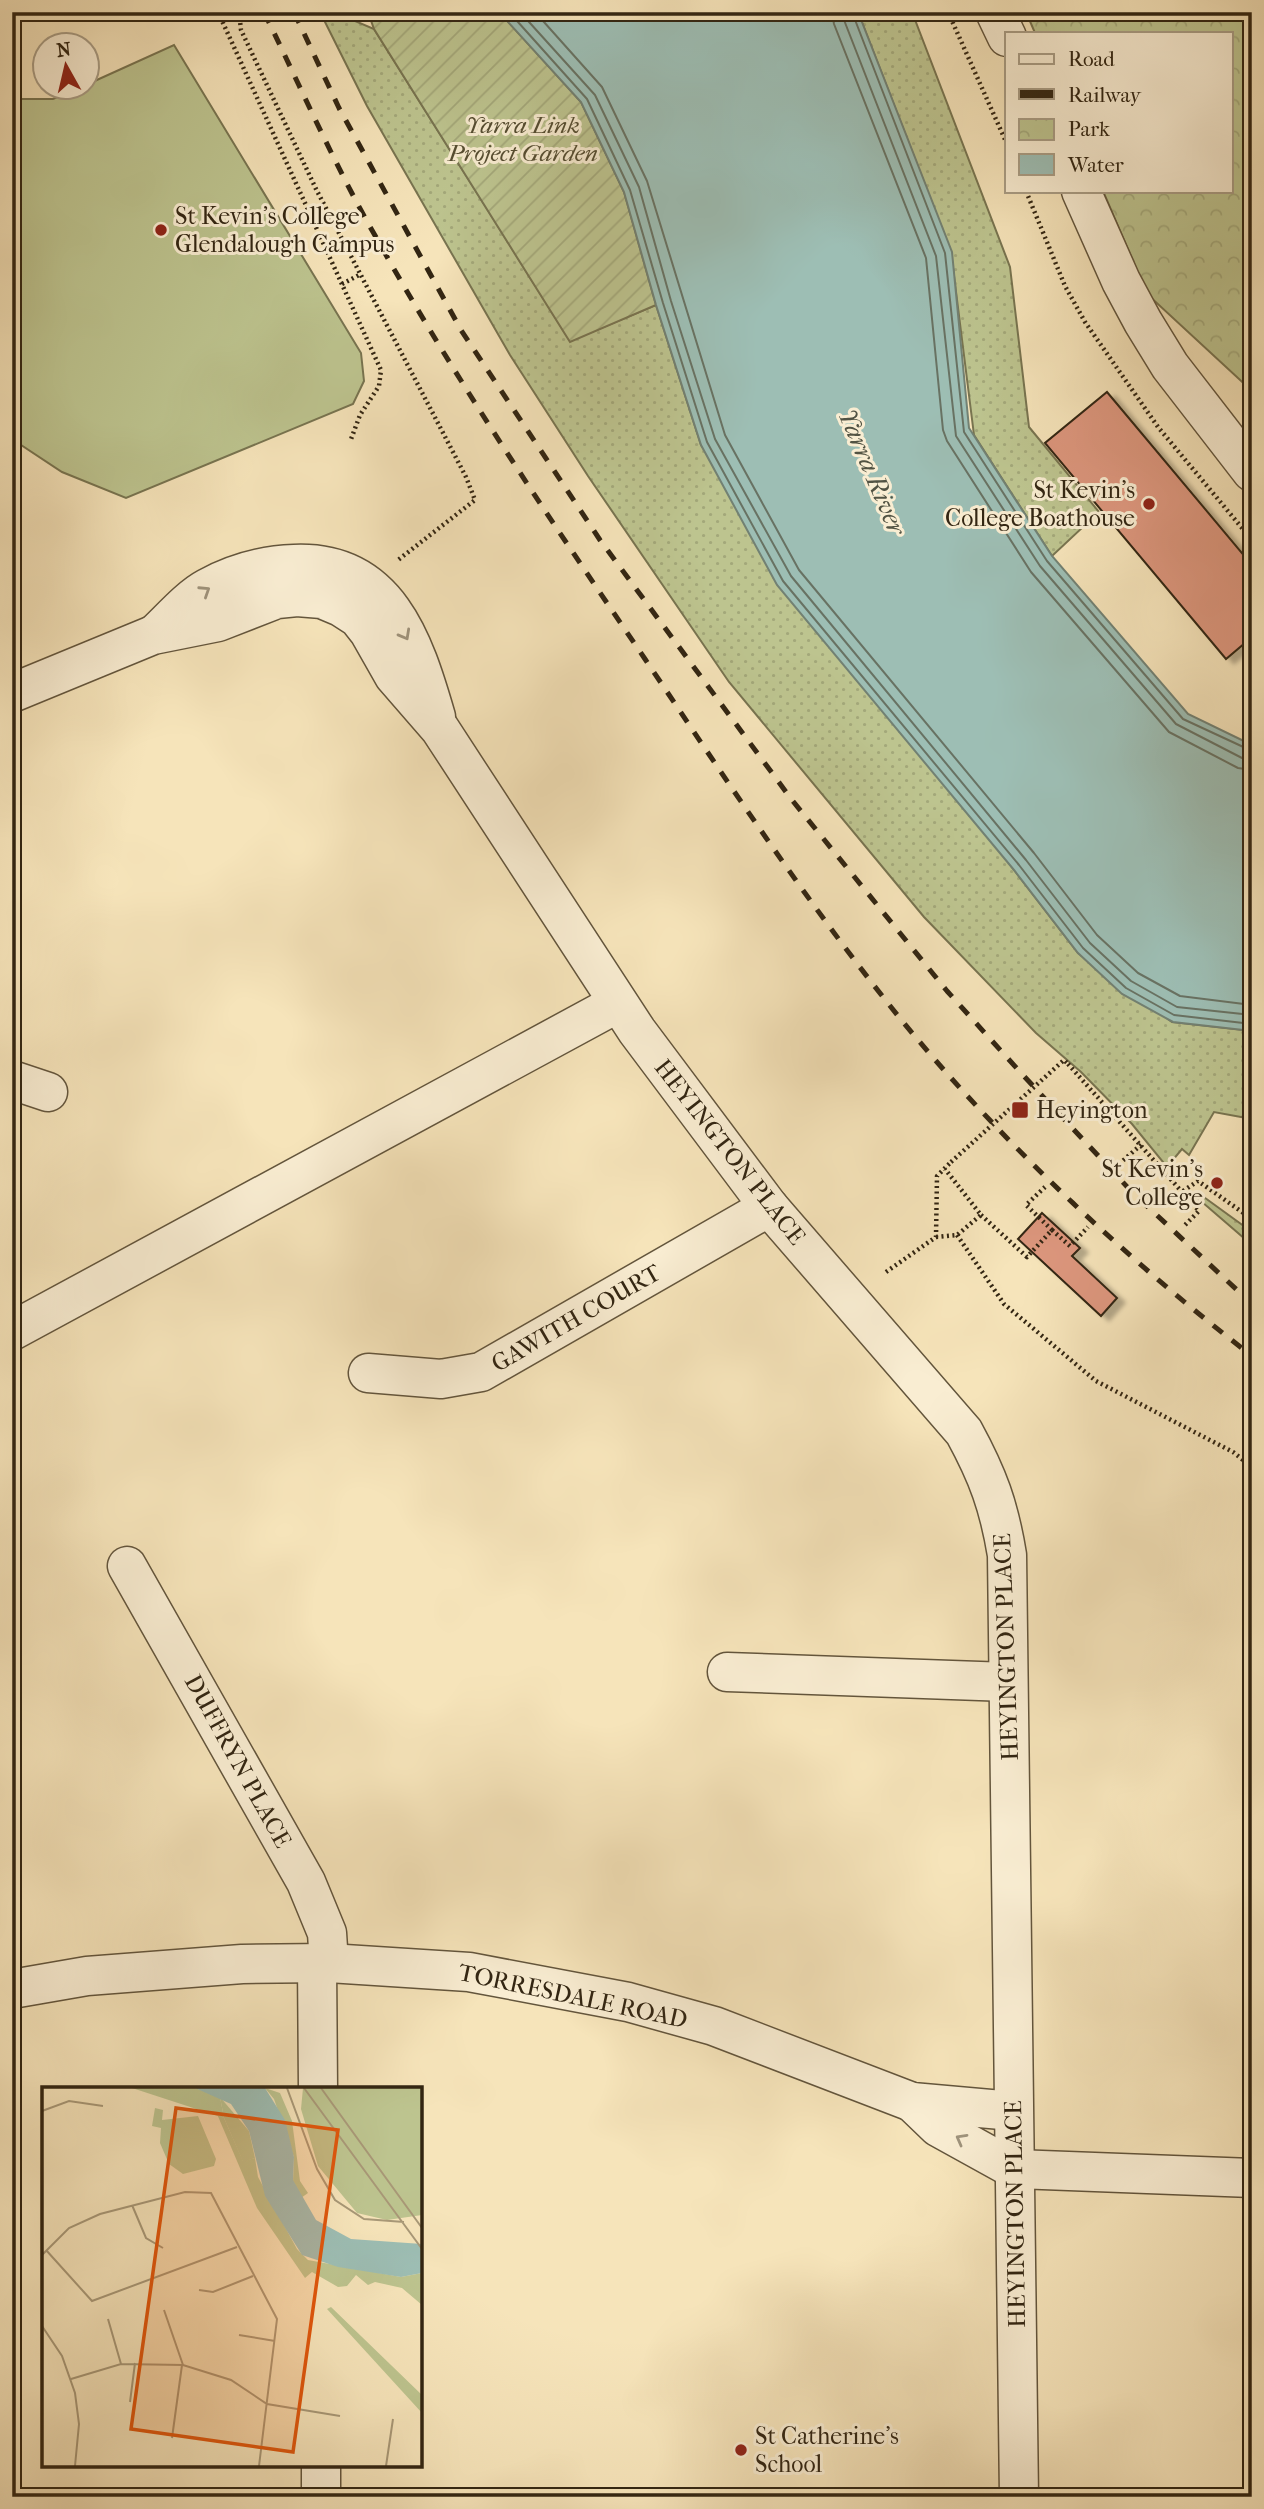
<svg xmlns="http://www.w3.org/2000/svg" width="1264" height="2509" viewBox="0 0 1264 2509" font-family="'IM FELL French Canon',serif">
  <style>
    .grass { fill: url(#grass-dots); stroke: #787450; stroke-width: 2 }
    .park { fill: url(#park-crowns); stroke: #787450; stroke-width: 2 }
    .garden { fill: url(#garden-furrows); stroke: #787450; stroke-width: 2 }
    .pitch { fill: #bdc48f; stroke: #787450; stroke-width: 2 }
    .water { fill: #9dbeb4; stroke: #728173; stroke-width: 2 }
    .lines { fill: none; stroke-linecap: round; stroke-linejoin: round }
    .shore { stroke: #687263; stroke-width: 2 }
    .building { fill: #dc967d; stroke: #322512; stroke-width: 2; filter: url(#shadow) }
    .minor-casing { stroke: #63553c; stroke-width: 41 }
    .path { stroke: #322512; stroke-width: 4.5; stroke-dasharray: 2 3.5; stroke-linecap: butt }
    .minor { stroke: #f9edd2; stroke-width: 38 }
    .rail { stroke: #322512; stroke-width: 5; stroke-dasharray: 12 12; stroke-linecap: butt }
    .path-bridge { stroke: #322512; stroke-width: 4.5; stroke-dasharray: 2 3.5; stroke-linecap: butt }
    .oneway { stroke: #9f937c }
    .poi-dot { fill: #8f2418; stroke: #f9edd2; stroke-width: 2.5 }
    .labels { text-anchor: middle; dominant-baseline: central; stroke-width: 6; stroke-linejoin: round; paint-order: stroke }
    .park-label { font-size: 24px; font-style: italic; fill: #554d31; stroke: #f9edd2 }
    .poi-label { font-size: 24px; fill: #322512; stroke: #f9edd2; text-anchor: start }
    .street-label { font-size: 24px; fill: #322512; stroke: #f9edd2 }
    .water-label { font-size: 26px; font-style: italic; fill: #525343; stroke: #f9edd2 }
    .inset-road { fill: none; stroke: #a89877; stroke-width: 2 }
    .view { fill: #df560c; fill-opacity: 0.15; stroke: #df560c; stroke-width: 3.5 }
    .inset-edge { fill: none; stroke: #322512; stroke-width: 3.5 }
  </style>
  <defs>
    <pattern id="grass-dots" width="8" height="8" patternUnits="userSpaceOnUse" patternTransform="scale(1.75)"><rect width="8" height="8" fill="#bdc48f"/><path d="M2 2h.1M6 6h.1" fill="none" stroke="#a3a87a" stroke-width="1.8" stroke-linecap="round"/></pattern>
    <pattern id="park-crowns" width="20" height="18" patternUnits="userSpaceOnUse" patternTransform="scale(1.75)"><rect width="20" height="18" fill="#bdc48f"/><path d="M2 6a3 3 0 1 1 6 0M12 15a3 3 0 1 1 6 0" fill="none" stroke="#a3a87a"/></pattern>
    <pattern id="garden-furrows" width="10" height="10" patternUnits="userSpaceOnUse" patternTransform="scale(1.75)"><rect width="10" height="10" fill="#bdc48f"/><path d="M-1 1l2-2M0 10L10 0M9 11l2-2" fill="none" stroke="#a3a87a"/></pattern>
    <filter id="shadow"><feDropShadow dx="8" dy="4.5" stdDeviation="2" flood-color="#0004"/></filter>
  </defs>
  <rect width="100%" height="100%" fill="#f6e4ba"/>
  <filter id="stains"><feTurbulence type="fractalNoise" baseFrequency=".00286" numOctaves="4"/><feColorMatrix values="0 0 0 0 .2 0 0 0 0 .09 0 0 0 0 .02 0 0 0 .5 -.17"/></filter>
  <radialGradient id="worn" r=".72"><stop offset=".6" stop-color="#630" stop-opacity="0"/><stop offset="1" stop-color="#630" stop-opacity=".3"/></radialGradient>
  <g class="grass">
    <path d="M320 12H334L374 29 570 341 656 305 701 445 1014 870 1078 953 1172 1022 1252 1031V1119L1214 1112 1189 1155 1182 1149 1167 1167 1132 1124 1081 1072 1036 1033 924 917 729 682 588 476 510 355 367 106Z"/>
    <path d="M858 12H912L1010 267 1029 427 1099 512 1052 556 974 435 951 252Z"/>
    <path d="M1201 1195 1252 1232V1245L1195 1196Z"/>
  </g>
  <path class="park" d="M1026 12H1252V391L1147 294 1103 191H1231V33H1035Z"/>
  <path class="garden" d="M368 12H499L581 102 624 192 656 305 570 342 374 29Z"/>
  <path class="pitch" d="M174 45 361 353 364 381 353 404 126 498 62 472 12 439V99H53L79 88H88V84Z"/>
  <path class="water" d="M499 12H858L952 252 969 428 1052 556 1188 714 1252 745V1031L1173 1022 1122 994 1078 953 1014 870 777 585 701 445 656 305 624 192 581 102Z"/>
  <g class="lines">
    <g class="shore">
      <path d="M509 12 587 99 630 190 663 303 707 442 783 581 1019 865 1083 948 1126 988 1174 1015 1252 1024"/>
      <path d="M520 12 595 95 639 187 671 301 715 439 791 576 1026 860 1090 943 1131 981 1177 1007 1252 1015"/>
      <path d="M535 12 602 87 647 181 725 435 799 570 1034 853 1097 935 1138 973 1180 996 1252 1005"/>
      <path d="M832 12 834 24 926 258 943 430 947 441 1031 572 1169 732 1238 768 1252 770"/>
      <path d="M843 12 844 20 936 256 956 436 1040 566 1176 724 1242 758 1252 760"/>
      <path d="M852 12 945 253 964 432 1047 561 1183 719 1252 751"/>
    </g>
  </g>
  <g class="building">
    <path d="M1107 392 1252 565V637L1226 659 1045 443Z"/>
    <path d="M1042 1213 1080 1248 1072 1256 1117 1298 1101 1316 1018 1239Z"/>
  </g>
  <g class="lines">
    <defs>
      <g id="minor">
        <path d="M995 12 1007 37"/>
        <path d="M1081 191 1121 281 1143 322 1170 366 1252 472"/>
        <path d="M155 634C170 620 190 597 207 588 233 574 264 565 294 564 388 560 414 641 436 717"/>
        <path d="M12 693 153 635 218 622 277 599 297 597 322 599 341 607 358 618 369 632 394 676 440 729 637 1031 769 1207 964 1432C988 1476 999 1506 1007 1555L1019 2497"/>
        <path d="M12 1080 48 1092"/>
        <path d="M12 1331 618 1003"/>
        <path d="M368 1373 441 1379 481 1372 769 1207"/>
        <path d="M127 1566 306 1882 327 1933 329 1963"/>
        <path d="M727 1672 1008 1682"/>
        <path d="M317 1963 318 2089"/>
        <path d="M12 1989 87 1976 242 1964 329 1963 469 1972 628 2002 714 2026 912 2102 1013 2111"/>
        <path d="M912 2102 938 2127 1014 2169 1252 2178"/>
        <path d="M321 2465V2497"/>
      </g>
    </defs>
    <use href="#minor" class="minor-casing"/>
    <g class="path">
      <path d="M218 12 381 370 379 386 360 415 350 442"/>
      <path d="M239 12 241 30 316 189 466 477 475 500 398 560"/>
      <path d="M948 12 1007 144"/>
      <path d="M1026 191 1065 286 1085 322 1158 427 1252 540"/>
      <path d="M342 284 361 274"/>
      <path d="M1068 1064 1199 1211 1183 1227"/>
      <path d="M1119 1164 1142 1144"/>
      <path d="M1183 1191 1198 1181 1252 1219"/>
      <path d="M981 1215 1027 1257 1052 1230 1026 1205 1045 1187"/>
      <path d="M1052 1230 1070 1246 1088 1227"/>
      <path d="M957 1235 1004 1304 1096 1381 1233 1452 1252 1467"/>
      <path d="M936 1237 957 1235 981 1215 945 1169"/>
      <path d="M886 1272 936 1237 937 1176 951 1162"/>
    </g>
    <use href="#minor" class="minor"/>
    <g class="rail">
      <path d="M264 12C301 88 335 166 377 239 458 384 552 522 645 659 727 781 807 903 899 1017 1000 1141 1125 1258 1252 1356"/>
      <path d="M294 12 339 108 461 330 600 540 792 800 947 991 1021 1073 1132 1192 1252 1304"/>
    </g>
    <path class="path-bridge" d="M951 1162 1064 1060 1068 1064"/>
  </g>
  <defs><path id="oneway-chevron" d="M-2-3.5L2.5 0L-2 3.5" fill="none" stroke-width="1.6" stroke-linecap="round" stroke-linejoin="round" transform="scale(1.75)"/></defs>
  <g class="oneway">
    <use href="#oneway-chevron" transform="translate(205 591) rotate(-33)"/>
    <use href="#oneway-chevron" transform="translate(405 635) rotate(61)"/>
    <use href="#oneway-chevron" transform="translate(961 2139) rotate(-151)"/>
  </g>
  <g class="poi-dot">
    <circle cx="161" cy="230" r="7"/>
    <circle cx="1149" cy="504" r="7"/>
    <rect x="1011" y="1101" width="18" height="18" rx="3.5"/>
    <circle cx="1217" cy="1183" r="7"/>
    <circle cx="741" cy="2450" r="7"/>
  </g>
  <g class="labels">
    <g class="park-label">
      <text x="523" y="125">Yarra Link<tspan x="523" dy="28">Project Garden</tspan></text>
    </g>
    <g class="poi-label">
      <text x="175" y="216">St Kevin's College<tspan x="175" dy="28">Glendalough Campus</tspan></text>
      <text x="1135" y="490" text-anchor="end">St Kevin's<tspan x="1135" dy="28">College Boathouse</tspan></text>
      <text x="1036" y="1110">Heyington</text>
      <text x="1203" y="1169" text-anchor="end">St Kevin's<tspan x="1203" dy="28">College</tspan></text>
      <text x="755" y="2436">St Catherine's<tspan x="755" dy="28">School</tspan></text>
    </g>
    <g class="street-label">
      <text transform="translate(730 1152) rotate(52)">HEYINGTON PLACE</text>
      <text transform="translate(576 1318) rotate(-30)">GAWITH COURT</text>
      <text transform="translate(1006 1647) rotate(-92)">HEYINGTON PLACE</text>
      <text transform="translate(238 1761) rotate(61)">DUFFRYN PLACE</text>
      <text transform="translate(573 1996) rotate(12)">TORRESDALE ROAD</text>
      <text transform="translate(1015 2214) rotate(-91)">HEYINGTON PLACE</text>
    </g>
    <g class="water-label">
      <text transform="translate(872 472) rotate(67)">Yarra River</text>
    </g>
  </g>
  <g transform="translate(42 2087)">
    <rect width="380" height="380" fill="#f6e4ba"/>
    <path d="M223 1 238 6 250 34 258 94 266 106 259 111 251 94 252 70 232 12ZM175 27 182 31 201 74 213 71 216 90 255 162 266 173 359 190 380 186V218L360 201 333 195 326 198 314 188 305 199 296 200 270 185 263 191 215 121ZM289 220 380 308V326L285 222Z" fill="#bdc48f"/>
    <path d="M90 1H153L178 10 182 31ZM261 1H380V128L345 133 315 126 276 79 259 22Z" fill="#bdc48f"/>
    <path d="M178 10 207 44 213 71 201 75 182 31Z" fill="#bdc48f"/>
    <path d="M320 1H368L354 22ZM373 1H380V34L360 21ZM113 21 121 23 120 33 156 29 174 72 172 79 141 87 127 77 118 56 119 41 110 39Z" fill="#bdc48f"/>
    <path d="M153 1H223L243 33 252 70 251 93 274 133 309 152 380 157V186L359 190 296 180 260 168 223 109 207 44 189 17Z" fill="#9dbeb4"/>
    <path class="inset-road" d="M245 1 275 82 293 113 322 132 362 135M262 1 380 162M279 1 380 141M0 24 27 14 61 19M90 118 104 151 121 161M4 163 50 214 195 160M0 168 27 141 58 127 143 105 169 106 235 232 217 379M157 203 171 205 211 189M122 223 141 278M66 232 79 277M0 239 20 269 33 306 37 337 33 379M197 248 233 254M29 292 79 277 141 278 189 293 225 317 298 329M88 315 93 276M130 351 140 278M344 379 351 332"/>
    <path class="view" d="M134 21 296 43 251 365 89 342Z"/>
    <rect width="380" height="380" class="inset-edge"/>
  </g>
  <rect width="1264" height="2509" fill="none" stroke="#f6e4ba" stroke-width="42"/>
  <rect x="14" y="14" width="1236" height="2481" fill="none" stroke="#322512" stroke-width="3.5"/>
  <rect x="21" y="21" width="1222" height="2467" fill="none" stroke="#322512" stroke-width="2"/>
  <rect x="1005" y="32" width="228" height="161" fill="#f9edd2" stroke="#a99d85" stroke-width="2"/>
  <rect x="1019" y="54" width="35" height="10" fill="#f9edd2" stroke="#a99d85" stroke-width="2"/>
  <text x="1068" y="66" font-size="21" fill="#322512">Road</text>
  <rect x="1019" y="89" width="35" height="10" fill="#322512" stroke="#a99d85" stroke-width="2"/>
  <text x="1068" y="102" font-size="21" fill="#322512">Railway</text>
  <rect x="1019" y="119" width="35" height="21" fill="url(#park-crowns)" stroke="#a99d85" stroke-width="2"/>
  <text x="1068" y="136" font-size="21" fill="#322512">Park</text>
  <rect x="1019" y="154" width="35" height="21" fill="#9dbeb4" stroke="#a99d85" stroke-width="2"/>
  <text x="1068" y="172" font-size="21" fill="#322512">Water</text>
  <g transform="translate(66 66) rotate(352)"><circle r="33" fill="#f9edd2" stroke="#a99d85" stroke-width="2"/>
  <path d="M0-5L12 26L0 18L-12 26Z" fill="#8f2418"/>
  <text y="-10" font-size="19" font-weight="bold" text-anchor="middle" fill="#322512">N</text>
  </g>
  <rect width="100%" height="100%" filter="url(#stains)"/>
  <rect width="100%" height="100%" fill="url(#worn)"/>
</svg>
